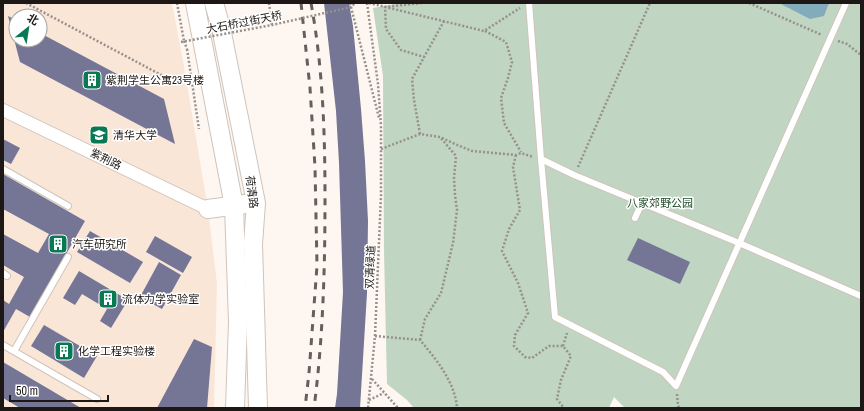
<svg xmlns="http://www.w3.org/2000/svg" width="864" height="411" viewBox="0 0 864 411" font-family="'Archivo Narrow','Noto Sans SC',sans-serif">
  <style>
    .built { fill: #fae6d7; fill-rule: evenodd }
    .green { fill: #c0d5c2 }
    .water { fill: #82abbb }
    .building { fill: #757595 }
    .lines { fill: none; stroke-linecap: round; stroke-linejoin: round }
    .service-casing { stroke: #d0c4ba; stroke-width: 8 }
    .minor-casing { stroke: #d0c4ba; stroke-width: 14 }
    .secondary-casing { stroke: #d0c4ba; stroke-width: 20 }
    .path { stroke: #97908c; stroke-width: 2.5; stroke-dasharray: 2 2; stroke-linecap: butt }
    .service { stroke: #fff; stroke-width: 6 }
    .minor { stroke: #fff; stroke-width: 12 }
    .secondary { stroke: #fff; stroke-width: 18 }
    .rail { stroke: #66605c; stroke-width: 3; stroke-dasharray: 7 7; stroke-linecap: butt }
    .path-bridge { stroke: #97908c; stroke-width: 2.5; stroke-dasharray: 2 2; stroke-linecap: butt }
    .labels { text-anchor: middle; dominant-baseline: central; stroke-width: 3; stroke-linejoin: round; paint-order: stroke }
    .street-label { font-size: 11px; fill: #1d1815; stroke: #fff }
    .poi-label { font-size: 11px; fill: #1d1815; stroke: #fff; text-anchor: start }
    .park-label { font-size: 11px; fill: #1b4a26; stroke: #fff }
  </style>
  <rect width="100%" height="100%" fill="#fef6f0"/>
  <path class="built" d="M3 3H172L183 61 208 209 217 284 214 408H3ZM16 16H40V40H16Z"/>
  <path class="green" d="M400 3H861V408H625L614 397 609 408H414L407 400 387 384 384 250 383 76 373 8Z"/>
  <path class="water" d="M779 3H829L824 16 810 19Z"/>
  <g class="building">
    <path d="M324 3H349L353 26 361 109 365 161 368 221 367 293 360 408H335L337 394 343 292 339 163 336 111Z"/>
    <path d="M8 16 16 20V40H40V33L164 99 175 144 20 62Z"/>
    <path d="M3 139 20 148 11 164 3 160Z"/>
    <path d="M3 174 85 221 30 317 16 309 3 332V300L9 304 24 277 3 265V234L38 253 49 234 3 209Z"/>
    <path d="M90 231 143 262 130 283 77 252Z"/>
    <path d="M155 236 192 257 183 273 146 252Z"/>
    <path d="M638 238 690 262 680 284 627 260Z"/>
    <path d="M159 262 181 275 162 309 140 297Z"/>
    <path d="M79 271 128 300 111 328 100 321 107 309 82 294 75 305 63 298Z"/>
    <path d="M44 325 97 356 84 378 31 346Z"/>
    <path d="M194 339 212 347 207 408H157Z"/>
    <path d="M3 362 81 408H20L3 398Z"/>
  </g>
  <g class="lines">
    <defs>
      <g id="service">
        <path d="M529 3 541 159 574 175 739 243 861 296"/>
        <path d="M541 159 555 317 663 372 676 386 846 3"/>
        <path d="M3 169 68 206"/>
        <path d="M635 218 642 203"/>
        <path d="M3 273 7 276"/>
        <path d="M3 345 97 399"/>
        <path d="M14 351 68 257"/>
      </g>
      <path id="minor" d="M3 110 208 209"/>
      <g id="secondary">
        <path d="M195 3 234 206 238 322 235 408"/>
        <path d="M214 3 221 28 256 203 253 244 258 408"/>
        <path d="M208 209 245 204"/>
      </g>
    </defs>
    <use href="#service" class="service-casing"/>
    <use href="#minor" class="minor-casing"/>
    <use href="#secondary" class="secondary-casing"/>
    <g class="path">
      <path d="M26 3 165 77"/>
      <path d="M177 3 184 41"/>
      <path d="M269 3 272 25"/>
      <path d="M350 3 379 118"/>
      <path d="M367 3 378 84 381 126V195L375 336 368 408"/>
      <path d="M369 3 484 31 520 8"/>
      <path d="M422 3 385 7 386 29 401 50 424 57"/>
      <path d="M749 3 822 35"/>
      <path d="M485 31 506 42 512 62 508 78 501 98 504 123 521 152"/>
      <path d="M838 41 847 44 861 55"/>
      <path d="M187 49 199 129"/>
      <path d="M420 134 414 100 412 79 444 21"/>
      <path d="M381 149 420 134 440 137 455 144 472 151 516 155 521 153 533 157"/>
      <path d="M516 155 513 167 520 210 509 229 502 251 518 283 528 313 515 335 514 346 525 357 532 358 549 346H563L571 356 561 380 557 399 564 408"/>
      <path d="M578 167 650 3"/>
      <path d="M375 336 420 340C436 359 455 382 457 408"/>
      <path d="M420 340 425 319 441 293 453 243 457 210 455 195 454 178 456 156 440 137"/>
      <path d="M563 346 567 333"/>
      <path d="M372 379 398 408"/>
      <path d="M677 394 678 406 680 408"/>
      <path d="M369 400 384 393"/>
    </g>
    <use href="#service" class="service"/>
    <use href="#minor" class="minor"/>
    <use href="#secondary" class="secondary"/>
    <g class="rail">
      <path d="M301 3 310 88 315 167 317 266 309 373 305 408"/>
      <path d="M311 3C323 68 325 134 325 199 325 269 323 339 314 408"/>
    </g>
    <g class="path-bridge">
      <path d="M184 41 187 49"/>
      <path d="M181 42 272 25 351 7 355 3"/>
    </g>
  </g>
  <defs>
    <symbol id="building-square" viewBox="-11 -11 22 22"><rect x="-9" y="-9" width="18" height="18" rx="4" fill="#097954" stroke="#fff"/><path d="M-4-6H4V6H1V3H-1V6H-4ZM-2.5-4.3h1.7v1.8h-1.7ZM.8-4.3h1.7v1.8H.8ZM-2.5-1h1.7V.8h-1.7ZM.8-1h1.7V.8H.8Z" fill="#fff"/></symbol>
    <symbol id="university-square" viewBox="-11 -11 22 22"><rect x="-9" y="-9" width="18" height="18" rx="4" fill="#097954" stroke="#fff"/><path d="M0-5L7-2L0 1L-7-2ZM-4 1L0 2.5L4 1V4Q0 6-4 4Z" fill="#fff"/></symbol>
  </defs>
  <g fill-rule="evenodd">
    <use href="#building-square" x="81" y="69" width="22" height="22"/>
    <use href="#university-square" x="88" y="124" width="22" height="22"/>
    <use href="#building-square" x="47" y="233" width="22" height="22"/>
    <use href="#building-square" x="97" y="288" width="22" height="22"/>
    <use href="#building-square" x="53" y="340" width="22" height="22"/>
  </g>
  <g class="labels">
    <g class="street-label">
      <text transform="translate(244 22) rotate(-11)">大石桥过街天桥</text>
      <text transform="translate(106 159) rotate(26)">紫荆路</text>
      <text transform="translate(252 192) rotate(82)">荷清路</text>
      <text transform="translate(370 267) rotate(-88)">双清绿道</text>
    </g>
    <g class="poi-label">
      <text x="106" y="80">紫荆学生公寓23号楼</text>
      <text x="113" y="135">清华大学</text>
      <text x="72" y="244">汽车研究所</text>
      <text x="122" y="299">流体力学实验室</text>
      <text x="78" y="351">化学工程实验楼</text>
    </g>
    <g class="park-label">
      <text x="660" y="203">八家郊野公园</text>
    </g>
  </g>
  <rect width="864" height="411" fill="none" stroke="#1d1815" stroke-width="8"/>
  <g transform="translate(28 28) rotate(30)"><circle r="19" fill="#ffffff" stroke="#a5a3a1"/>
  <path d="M0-3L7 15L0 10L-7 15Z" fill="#097954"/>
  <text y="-6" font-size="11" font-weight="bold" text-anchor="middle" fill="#1d1815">北</text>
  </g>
  <path d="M10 395v6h98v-6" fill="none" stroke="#1d1815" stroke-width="2"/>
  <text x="16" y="395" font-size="12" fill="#1d1815" stroke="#ffffff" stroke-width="3" paint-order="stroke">50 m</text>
</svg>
